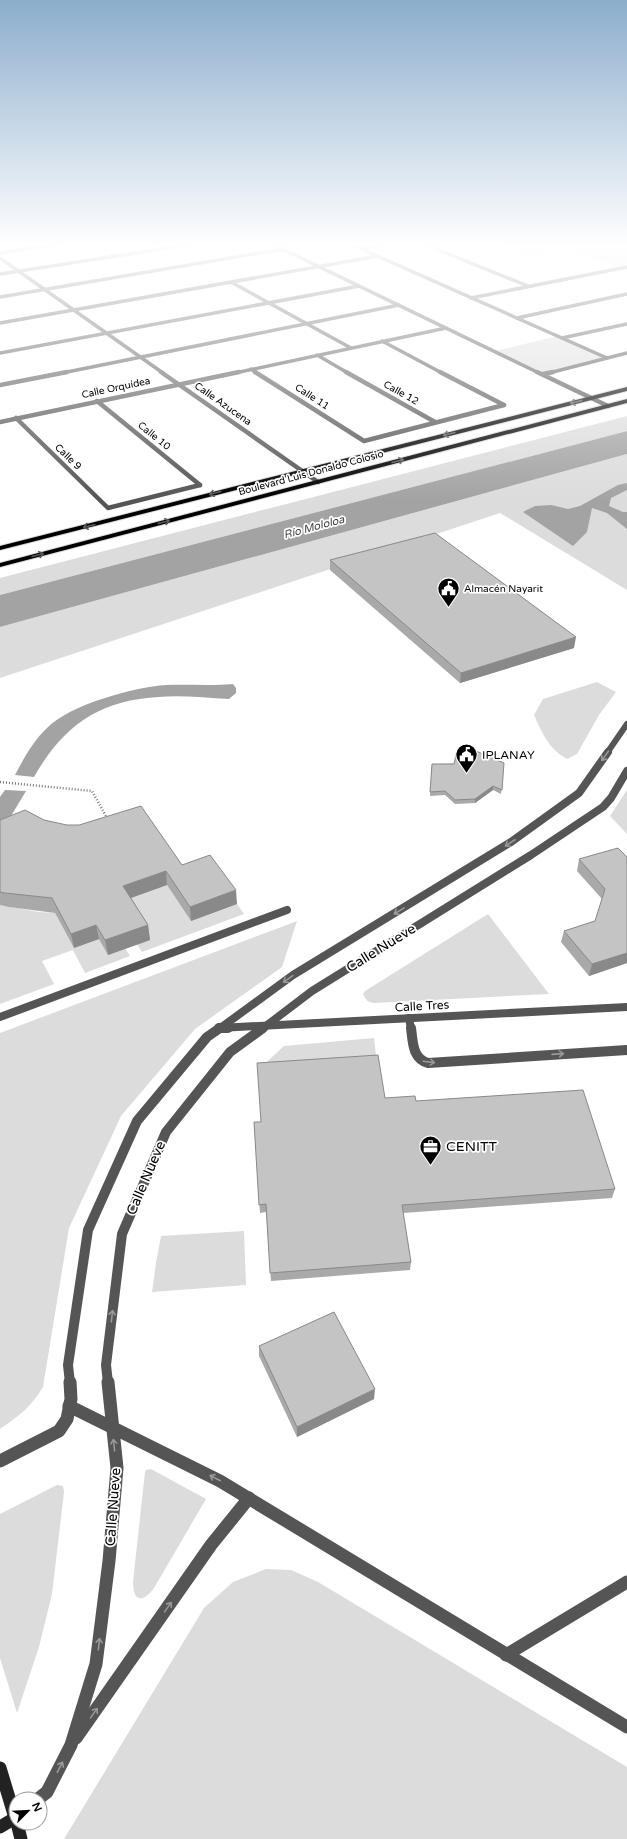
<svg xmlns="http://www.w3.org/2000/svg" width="627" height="1839" viewBox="0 0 627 1839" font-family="'Varela Round',sans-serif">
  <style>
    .green { fill: #dcdcdc }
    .water { fill: #a3a3a3 }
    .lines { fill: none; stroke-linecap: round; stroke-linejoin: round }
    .primary-casing { stroke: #dbdbdb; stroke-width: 2 }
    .path { stroke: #777; stroke-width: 2.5; stroke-dasharray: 1 2; stroke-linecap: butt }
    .service-far1 { stroke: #555; stroke-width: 8 }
    .service { stroke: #555; stroke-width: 10 }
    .minor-far5 { stroke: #555; stroke-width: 3.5 }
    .minor-far4 { stroke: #555; stroke-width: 4.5 }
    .minor-far3 { stroke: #555; stroke-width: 6 }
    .minor-far2 { stroke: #555; stroke-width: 8 }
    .minor-far1 { stroke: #555; stroke-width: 10 }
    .minor { stroke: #555; stroke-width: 13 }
    .secondary { stroke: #222; stroke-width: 13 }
    .primary { fill: #000; fill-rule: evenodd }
    .wall { fill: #a9a9a9 }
    .shaded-wall { fill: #898989 }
    .building { fill: #c4c4c4; stroke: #898989 }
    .oneway { stroke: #595959 }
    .oneway2 { stroke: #999 }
    .labels { text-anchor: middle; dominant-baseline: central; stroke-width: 3.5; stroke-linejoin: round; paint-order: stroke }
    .far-street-label { font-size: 10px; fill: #000; stroke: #fff }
    .far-poi-label { font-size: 10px; fill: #000; stroke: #fff; text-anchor: start }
    .far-water-label { font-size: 11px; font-style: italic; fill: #444; stroke: #fff }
    .poi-label { font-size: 12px; fill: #000; stroke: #fff; text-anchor: start }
    .street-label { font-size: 12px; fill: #000; stroke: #fff }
    .near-street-label { font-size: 14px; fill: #000; stroke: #fff }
    .near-poi-label { font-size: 14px; fill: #000; stroke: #fff; text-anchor: start }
  </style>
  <rect width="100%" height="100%" fill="#fff"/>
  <g class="green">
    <path d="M491 243H627V264L616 267 565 248 526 255Z"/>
    <path d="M558 336 607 358 543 374 495 351Z"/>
    <path d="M627 416V431L0 595V578Z"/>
    <path d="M627 454V590L500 513 0 678V627Z"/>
    <path d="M597 682 616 692 599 715 577 754 567 759C549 749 542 733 534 715L543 699Z"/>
    <path d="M627 790V834L610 816Z"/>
    <path d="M167 885 191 921 237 904 244 914 142 952 137 944 125 900Z"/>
    <path d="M0 905 39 912 55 913 74 948 99 939 125 948 130 956 85 973 73 950 42 961 54 984 0 1004Z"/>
    <path d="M488 914 549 994 374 1003C367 1002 366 1000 363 994L365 991Z"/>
    <path d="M297 921 282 967 195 1029 121 1116 69 1228 43 1387C31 1407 19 1416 0 1429V1033Z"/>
    <path d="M374 1038 377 1064 257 1071 284 1046Z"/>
    <path d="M244 1231 246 1285 152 1292 156 1263 161 1236Z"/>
    <path d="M151 1469 206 1499 154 1588C142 1604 133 1601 133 1582L145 1472 146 1470Z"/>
    <path d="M57 1485 63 1486 64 1492 52 1594 39 1647 17 1713 0 1658V1514Z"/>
    <path d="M266 1569 291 1570 318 1582 627 1767V1839H64L204 1608 233 1582Z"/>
  </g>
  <g class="water">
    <path d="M627 431V454L0 627V595Z"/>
    <path d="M627 483V490L611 498 609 506 623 512H627V529L607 513 592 508 587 532 573 546 523 512 535 506 551 505 568 509 580 506 618 485Z"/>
    <path d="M233 684 236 688V693L229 699C206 698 182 695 159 697 99 700 63 726 34 777L15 775C24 758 33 741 47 728 69 705 134 687 166 685 188 684 210 686 233 684Z"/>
    <path d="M5 790 26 791 8 821 0 828V797Z"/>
  </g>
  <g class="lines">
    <defs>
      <g id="primary">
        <path d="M627 387V391L0 550V546Z"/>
        <path d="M627 399V403L0 567V563Z"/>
      </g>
    </defs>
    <use href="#primary" class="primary-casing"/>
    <path class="path" d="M0 782 92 791 107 818"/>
    <g class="service-far1">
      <path d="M0 1017 287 910"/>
      <path d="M409 1018 411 1029"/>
    </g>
    <path class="service" d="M411 1028C413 1042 412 1058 428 1063L627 1050"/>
    <g class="minor-far5">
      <path d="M270 243 539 373"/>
      <path d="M348 243 607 358"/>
      <path d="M421 243 528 286"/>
      <path d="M361 248 394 243"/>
      <path d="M0 253 66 243"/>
      <path d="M0 258 163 373"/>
      <path d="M0 274 199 243"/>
      <path d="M231 282 351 348"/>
      <path d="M0 297 283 249"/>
      <path d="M471 298 627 267"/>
      <path d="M517 318 627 294"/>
      <path d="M0 323 378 256"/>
      <path d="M562 338 627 324"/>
      <path d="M382 341 442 373"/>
      <path d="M0 353 359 286"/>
      <path d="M317 355 348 373"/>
      <path d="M251 369 257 373"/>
      <path d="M62 373 399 305"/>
      <path d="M235 373 446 328"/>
      <path d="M549 373 627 353"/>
    </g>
    <g class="minor-far4">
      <path d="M161 372 318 482"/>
      <path d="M255 372 364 441 504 405"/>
      <path d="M346 372 435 422"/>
      <path d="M440 372 504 405"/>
      <path d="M537 372 608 406"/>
      <path d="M543 374 553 372"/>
      <path d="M0 385 67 372"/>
      <path d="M97 401 200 485"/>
      <path d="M16 418 108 508 200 485"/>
      <path d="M0 422 239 372"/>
    </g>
    <path class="minor-far3" d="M607 753 627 724"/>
    <g class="minor-far2">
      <path d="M219 1028 627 1007"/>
      <path d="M219 1029 293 975 511 842 579 793 608 752"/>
      <path d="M262 1029 312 991 531 855 603 807 611 798 627 771"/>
    </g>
    <g class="minor-far1">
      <path d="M219 1028H228"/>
      <path d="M70 1383 68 1365 88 1230 137 1121 207 1037 220 1028"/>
      <path d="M108 1383 106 1365 122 1234 166 1132 230 1052 263 1028"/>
    </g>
    <g class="minor">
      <path d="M69 1406 220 1481 627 1727"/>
      <path d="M0 1461 59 1431 67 1419 71 1399 70 1382"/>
      <path d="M506 1655 627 1582"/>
      <path d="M76 1738 211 1545 249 1498"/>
      <path d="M38 1799 47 1792 71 1745 96 1664 109 1561 117 1468 108 1382"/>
    </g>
    <g class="secondary">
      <path d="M0 1768 16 1821"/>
      <path d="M17 1823 21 1839"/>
      <path d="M0 1827 15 1818"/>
    </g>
    <use href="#primary" class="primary"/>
  </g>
  <g class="wall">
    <path d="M330 560 574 648 460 683 330 570Z"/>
    <path d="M504 763 501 794 493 790 475 803 455 804 445 795 430 796 432 764Z"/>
    <path d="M0 820H44L182 865 237 904 191 921 167 885 131 898 148 925 150 940 108 955 99 939 74 948 55 913 9 907 0 905Z"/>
    <path d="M627 857V963L589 976 561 942 564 931 595 921 602 899 577 871 579 859Z"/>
    <path d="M385 1098 416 1101 615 1189 612 1198 403 1213 411 1262 410 1270 271 1281 266 1212 260 1213 254 1122H261Z"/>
    <path d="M259 1346 374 1399 297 1437 259 1356Z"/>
  </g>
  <g class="shaded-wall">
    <path d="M576 637 574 648 460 683 461 673Z"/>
    <path d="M493 786V790L475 803V799Z"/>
    <path d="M166 871 167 885 125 900 123 886Z"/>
    <path d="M236 890 237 904 191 921 190 907Z"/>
    <path d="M96 925 99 939 74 948 71 934Z"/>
    <path d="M148 925 150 940 108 955 105 940Z"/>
    <path d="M627 953V963L589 976 592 964Z"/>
    <path d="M375 1389 374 1399 297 1437V1427Z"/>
  </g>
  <g class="building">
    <path d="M435 533 576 637 461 673 330 560Z"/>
    <path d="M476 751 504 763 502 790 493 786 475 799 455 800 445 791 430 792 432 764H454L456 755 473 756Z"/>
    <path d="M141 806 182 865 210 855 236 890 190 907 166 871 123 886 148 925 105 940 96 925 71 934 52 898 5 893 0 892V820L25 810 44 820 67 825H79Z"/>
    <path d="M618 848 627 857V953L592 964 564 931 595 921 605 889 579 859Z"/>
    <path d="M378 1055 385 1098 415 1096 416 1101 583 1090 615 1189 402 1205 411 1262 270 1273 266 1204 259 1205 254 1122H261L257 1063Z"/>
    <path d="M334 1312 375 1389 297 1427 259 1346Z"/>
  </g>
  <defs><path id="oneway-shaft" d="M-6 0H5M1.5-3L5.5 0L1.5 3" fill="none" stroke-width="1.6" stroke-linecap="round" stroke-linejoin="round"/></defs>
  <g class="oneway">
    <use href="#oneway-shaft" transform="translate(576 402) rotate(166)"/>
    <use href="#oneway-shaft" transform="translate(449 434) rotate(166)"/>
    <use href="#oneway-shaft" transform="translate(398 461) rotate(-15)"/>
    <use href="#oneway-shaft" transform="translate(215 493) rotate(165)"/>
    <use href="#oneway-shaft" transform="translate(164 522) rotate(-15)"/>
    <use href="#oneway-shaft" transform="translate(89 526) rotate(166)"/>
    <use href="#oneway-shaft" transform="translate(38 555) rotate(-15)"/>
  </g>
  <g class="oneway2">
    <use href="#oneway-shaft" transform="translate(605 756) rotate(125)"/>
    <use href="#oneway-shaft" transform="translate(510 843) rotate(147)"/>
    <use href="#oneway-shaft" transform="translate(399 911) rotate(149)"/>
    <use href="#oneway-shaft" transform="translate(288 979) rotate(145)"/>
    <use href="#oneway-shaft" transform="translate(558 1054) rotate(-4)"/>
    <use href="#oneway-shaft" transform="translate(429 1062) rotate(7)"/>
    <use href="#oneway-shaft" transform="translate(112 1316) rotate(-83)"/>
    <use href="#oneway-shaft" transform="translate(114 1445) rotate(-96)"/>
    <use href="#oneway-shaft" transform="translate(215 1478) rotate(-153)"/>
    <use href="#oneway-shaft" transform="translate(168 1607) rotate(-55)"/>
    <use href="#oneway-shaft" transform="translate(99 1644) rotate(-83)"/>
    <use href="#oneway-shaft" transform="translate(94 1713) rotate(-55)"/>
    <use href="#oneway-shaft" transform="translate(60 1767) rotate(-63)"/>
  </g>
  <linearGradient id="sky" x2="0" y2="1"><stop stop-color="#8cadcc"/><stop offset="0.49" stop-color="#fff"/><stop offset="1" stop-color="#fff" stop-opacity="0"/></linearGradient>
  <rect width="627" height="500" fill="url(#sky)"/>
  <defs>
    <symbol id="civic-pin" viewBox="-11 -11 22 30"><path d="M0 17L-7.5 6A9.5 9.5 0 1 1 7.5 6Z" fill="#000" stroke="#fff"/><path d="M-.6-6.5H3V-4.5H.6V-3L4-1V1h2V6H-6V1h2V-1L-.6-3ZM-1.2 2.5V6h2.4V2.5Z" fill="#fff"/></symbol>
    <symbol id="office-pin" viewBox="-11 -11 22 30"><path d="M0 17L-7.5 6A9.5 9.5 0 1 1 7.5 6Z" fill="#000" stroke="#fff"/><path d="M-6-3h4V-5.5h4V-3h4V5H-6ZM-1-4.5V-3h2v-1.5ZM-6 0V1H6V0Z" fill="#fff"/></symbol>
  </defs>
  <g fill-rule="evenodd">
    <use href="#civic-pin" x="436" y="576" width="25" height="34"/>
    <use href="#civic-pin" x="454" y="742" width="25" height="34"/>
    <use href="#office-pin" x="418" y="1134" width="25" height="34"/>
  </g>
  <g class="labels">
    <g class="far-street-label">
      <text transform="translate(116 388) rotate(-12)">Calle Orquídea</text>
      <text transform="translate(401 393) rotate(29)">Calle 12</text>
      <text transform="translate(312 397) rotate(33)">Calle 11</text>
      <text transform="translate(223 404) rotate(35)">Calle Azucena</text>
      <text transform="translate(154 436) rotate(39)">Calle 10</text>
      <text transform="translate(68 457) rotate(44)">Calle 9</text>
      <text transform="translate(311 473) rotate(-15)">Boulevard Luis Donaldo Colosio</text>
    </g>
    <g class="far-poi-label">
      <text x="464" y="589">Almacén Nayarit</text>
    </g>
    <g class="far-water-label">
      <text transform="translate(314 527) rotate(-15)">Río Mololoa</text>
    </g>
    <g class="poi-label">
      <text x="482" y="755">IPLANAY</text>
    </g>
    <g class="street-label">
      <text transform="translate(422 1006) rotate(-3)">Calle Tres</text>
    </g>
    <g class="near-street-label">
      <text transform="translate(381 948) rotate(-32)">Calle Nueve</text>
      <text transform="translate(146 1178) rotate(-67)">Calle Nueve</text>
      <text transform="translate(113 1507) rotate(-86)">Calle Nueve</text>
    </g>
    <g class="near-poi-label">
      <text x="446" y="1146">CENITT</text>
    </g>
  </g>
  <g transform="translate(28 1811) rotate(66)"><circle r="19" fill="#ffffff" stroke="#999999"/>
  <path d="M0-3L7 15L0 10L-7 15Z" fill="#000000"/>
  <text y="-6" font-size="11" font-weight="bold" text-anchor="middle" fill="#000000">N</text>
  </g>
</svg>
